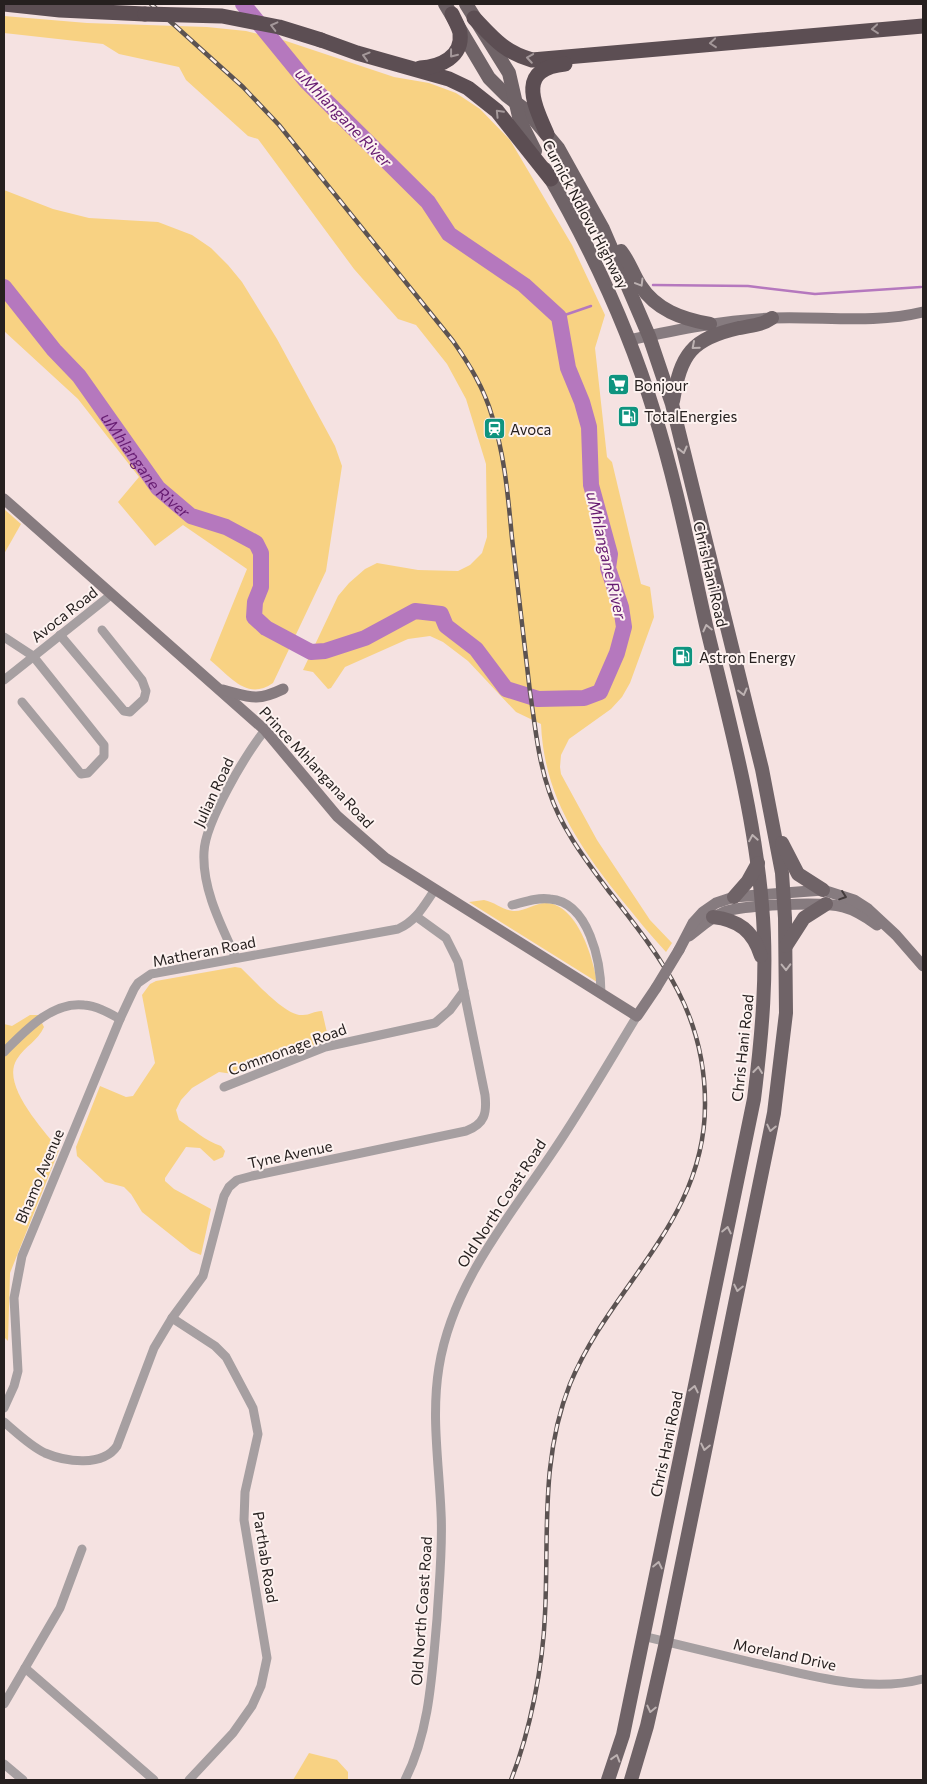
<svg xmlns="http://www.w3.org/2000/svg" width="927" height="1784" viewBox="0 0 927 1784" font-family="Commissioner,sans-serif">
  <style>
    .green { fill: #f8d283 }
    .lines { fill: none; stroke-linecap: round; stroke-linejoin: round }
    .stream { stroke: #b578be; stroke-width: 2.5 }
    .river { stroke: #b578be; stroke-width: 16 }
    .street { stroke: #a69fa1; stroke-width: 9 }
    .secondary { stroke: #867b7f; stroke-width: 11 }
    .primary { stroke: #6f6367; stroke-width: 14 }
    .highway { stroke: #5c4e53; stroke-width: 15 }
    .rail-casing { stroke: #5c5352; stroke-width: 4.5 }
    .rail { stroke: #fdf2f0; stroke-width: 2.5; stroke-dasharray: 8; stroke-linecap: butt }
    .secondary-bridge { stroke: #867b7f; stroke-width: 11 }
    .highway-bridge { stroke: #5c4e53; stroke-width: 15 }
    .oneway { stroke: #a4989a }
    .oneway2 { stroke: #bdb2b2 }
    .oneway3 { stroke: #433b3c }
    .labels { text-anchor: middle; dominant-baseline: central; stroke-width: 4; stroke-linejoin: round; paint-order: stroke }
    .street-label { font-size: 15px; fill: #26201f; stroke: #fdf2f0 }
    .poi-label { font-size: 15px; fill: #26201f; stroke: #fdf2f0; text-anchor: start }
    .water-label { font-size: 16px; font-style: italic; fill: #661b71; stroke: #fdf2f0 }
  </style>
  <rect width="100%" height="100%" fill="#f5e2e1"/>
  <g class="green">
    <path d="M4 16 87 23 207 27 246 31 283 40 394 77 429 83 456 93 480 109 510 140 572 245 605 315 595 348 607 457 612 462 641 584 650 587 654 617 630 683 622 697 611 709 569 739 561 755 560 767 561 774 597 840 650 920 672 943 666 952C650 935 636 917 621 899 578 845 544 795 541 724L516 712 468 661 443 642 430 636 408 639 345 667 331 688 328 689 313 672 303 670 338 596 349 583 365 569 377 563 418 570 458 571 470 565 482 553 487 537 486 464 466 399 447 364 416 325 398 319 354 269 258 139 248 136 186 80 179 67 119 54 103 44 4 33Z"/>
    <path d="M4 190 53 209 89 218 158 222 192 235 211 248 228 265 242 282 277 339 335 446 342 466 326 571 273 683C247 701 231 677 210 660L247 569 183 525 155 546 118 502 139 477 78 399 4 331Z"/>
    <path d="M4 509 21 524 4 554Z"/>
    <path d="M484 900C495 902 502 910 513 911 524 912 535 903 546 903 577 904 593 957 597 982L469 902Z"/>
    <path d="M235 967 241 968C254 980 286 1017 303 1015 310 1015 314 1011 322 1011L328 1037 326 1042 266 1058 233 1074 219 1072 192 1088 181 1100 176 1110 179 1120C193 1129 205 1141 221 1146L225 1151 223 1157 214 1161 200 1148 186 1147 165 1178V1181L174 1189 211 1209 201 1255 191 1251 142 1212 131 1194 124 1187 105 1182 77 1156 76 1147 100 1086 126 1097 133 1096 155 1063 142 995 150 984 156 981Z"/>
    <path d="M30 1015H38L44 1027C38 1041 25 1046 17 1059 0 1085 44 1130 59 1150L10 1273 8 1341 4 1337V1024L12 1026Z"/>
    <path d="M309 1753 337 1760 348 1772V1780H293Z"/>
  </g>
  <g class="lines">
    <g class="stream">
      <path d="M653 285 748 286 815 294 921 287"/>
      <path d="M559 317 591 306"/>
    </g>
    <path class="river" id="s1" d="M4 287 54 350 79 376 158 488 191 516 226 527 256 543 261 553V587L255 602 254 617 266 628 311 652 325 651 365 638 415 611 441 614 446 626 476 649 506 689 538 699 584 698 600 692 617 653 624 627 621 607 608 568 610 554 591 485 589 427 582 402 568 368 559 317 524 285 449 234 428 202 306 81 243 4"/>
    <g class="street">
      <path d="M60 635 124 711 130 712 144 699 146 691 142 680 102 630"/>
      <path d="M4 637 33 656 104 745V756L88 773 81 774 22 702"/>
      <path d="M4 680 112 594"/>
      <path d="M512 905C524 902 537 897 550 899 589 902 601 962 601 994"/>
      <path d="M236 958C221 925 202 889 204 852 205 822 246 754 265 730"/>
      <path d="M4 1052C24 1032 52 1001 84 1005 97 1006 109 1013 120 1019"/>
      <path d="M224 1087 325 1047 435 1023 450 1010 464 991"/>
      <path d="M172 1318 215 1346 226 1357 253 1408 258 1434 245 1492 244 1520 267 1658 261 1686 252 1706 233 1733 189 1780"/>
      <path d="M4 1408 14 1386 18 1371 14 1298 22 1256 120 1019 134 989 138 983 151 974 398 929C416 921 423 907 434 891"/>
      <path d="M4 1422C16 1432 30 1446 45 1453 66 1462 103 1467 117 1446L154 1348 172 1318 203 1276 224 1196 229 1187 237 1180 252 1176 466 1131C485 1124 487 1113 485 1095L458 962 446 938 417 917"/>
      <path d="M643 1636C679 1645 715 1653 751 1662 805 1674 867 1694 923 1679"/>
      <path d="M25 1668 154 1780"/>
      <path d="M4 1704 60 1608 82 1549"/>
      <path d="M4 1764 23 1780"/>
      <path d="M405 1780C430 1731 432 1673 437 1619 439 1583 443 1548 441 1512 439 1463 431 1416 439 1367 452 1285 507 1220 552 1153 582 1109 609 1062 637 1016"/>
    </g>
    <g class="secondary">
      <path d="M629 340C676 330 723 320 772 318 822 316 874 324 923 312"/>
      <path d="M4 499 265 730 337 816 385 858 637 1016 656 988"/>
      <path d="M223 690C250 697 256 702 283 689"/>
      <path d="M689 936C700 928 710 918 724 912 743 905 823 901 843 907 855 910 866 917 877 925"/>
      <path d="M679 950 693 923 703 912 716 903 734 897 823 890 854 900 868 909 896 935 923 966"/>
    </g>
    <g class="primary">
      <path d="M445 4 489 78 507 96 527 111 558 148 603 229 649 336 672 404 762 769 782 873 785 918 786 1013 774 1113 666 1642 647 1726 631 1780"/>
      <path d="M466 4 509 73 520 121 535 151"/>
      <path d="M545 169C590 246 628 327 654 412 676 482 690 554 706 625 728 717 754 810 762 905 768 970 762 1035 754 1099L623 1735 608 1780"/>
      <path d="M621 251C629 261 633 274 640 285 656 310 682 319 710 324"/>
      <path d="M673 401C681 354 691 339 739 328 751 326 762 325 772 318"/>
      <path d="M782 843 798 874 823 890"/>
      <path d="M734 897 748 881 758 863"/>
      <path d="M713 917C739 920 753 931 761 956"/>
      <path d="M786 946 804 918 826 904"/>
    </g>
    <g class="highway">
      <path d="M4 4 60 10 145 14"/>
      <path d="M474 18C494 39 504 52 532 60L923 26"/>
      <path d="M321 40 357 53 449 79 468 88 497 111 551 179"/>
      <path d="M420 68C440 67 463 57 460 33 459 27 454 19 452 14"/>
      <path d="M547 134C534 104 516 69 565 64"/>
    </g>
    <defs>
      <path id="rail" d="M151 4 243 87 279 125 453 341C469 364 484 388 492 416 505 456 508 497 512 538 518 589 524 641 530 692 535 725 538 759 549 791 561 828 585 859 608 890 661 958 705 1012 705 1103 706 1221 611 1284 570 1384 540 1459 549 1536 545 1614 543 1666 530 1732 511 1780"/>
    </defs>
    <use href="#rail" class="rail-casing"/>
    <use href="#rail" class="rail"/>
    <path class="secondary-bridge" d="M656 988 679 950"/>
    <path class="highway-bridge" d="M145 14 222 16 279 27 321 40"/>
  </g>
  <defs><path id="oneway-chevron" d="M-2-3.5L2.5 0L-2 3.5" fill="none" stroke-width="1.6" stroke-linecap="round" stroke-linejoin="round" transform="scale(1.25)"/></defs>
  <g class="oneway">
    <use href="#oneway-chevron" transform="translate(274 26) rotate(-166)"/>
    <use href="#oneway-chevron" transform="translate(875 29) rotate(175)"/>
    <use href="#oneway-chevron" transform="translate(713 43) rotate(175)"/>
    <use href="#oneway-chevron" transform="translate(453 54) rotate(128)"/>
    <use href="#oneway-chevron" transform="translate(366 56) rotate(-164)"/>
    <use href="#oneway-chevron" transform="translate(530 58) rotate(-171)"/>
    <use href="#oneway-chevron" transform="translate(499 113) rotate(-134)"/>
  </g>
  <g class="oneway2">
    <use href="#oneway-chevron" transform="translate(640 283) rotate(59)"/>
    <use href="#oneway-chevron" transform="translate(695 346) rotate(139)"/>
    <use href="#oneway-chevron" transform="translate(683 450) rotate(76)"/>
    <use href="#oneway-chevron" transform="translate(707 628) rotate(-103)"/>
    <use href="#oneway-chevron" transform="translate(743 692) rotate(76)"/>
    <use href="#oneway-chevron" transform="translate(753 838) rotate(-100)"/>
    <use href="#oneway-chevron" transform="translate(786 967) rotate(89)"/>
    <use href="#oneway-chevron" transform="translate(758 1070) rotate(-83)"/>
    <use href="#oneway-chevron" transform="translate(771 1128) rotate(102)"/>
    <use href="#oneway-chevron" transform="translate(727 1230) rotate(-78)"/>
    <use href="#oneway-chevron" transform="translate(738 1288) rotate(102)"/>
    <use href="#oneway-chevron" transform="translate(694 1389) rotate(-78)"/>
    <use href="#oneway-chevron" transform="translate(705 1447) rotate(102)"/>
    <use href="#oneway-chevron" transform="translate(658 1565) rotate(-78)"/>
    <use href="#oneway-chevron" transform="translate(651 1709) rotate(103)"/>
    <use href="#oneway-chevron" transform="translate(616 1758) rotate(-73)"/>
  </g>
  <use class="oneway3" href="#oneway-chevron" transform="translate(843 896) rotate(19)"/>
  <defs>
    <symbol id="supermarket-square" viewBox="-11 -11 22 22"><rect x="-9" y="-9" width="18" height="18" rx="4" fill="#0e947f" stroke="#fdf2f0"/><path d="M-6-5.5h2.5l.6 2H6L4.5 2H-2.5L-4.4-4H-6ZM-1.5 3.2a1.3 1.3 0 1 0 .1 0ZM3 3.2a1.3 1.3 0 1 0 .1 0Z" fill="#fff"/></symbol>
    <symbol id="fuel-square" viewBox="-11 -11 22 22"><rect x="-9" y="-9" width="18" height="18" rx="4" fill="#0e947f" stroke="#fdf2f0"/><path d="M-5.5-6h7V0h2V4h1.3V-2.5L3-4.5l.8-.8L6-3V5H2.5V1h-1V6h-7ZM-4.2-4.7v3.2H.2V-4.7Z" fill="#fff"/></symbol>
    <symbol id="station-square" viewBox="-11 -11 22 22"><rect x="-9" y="-9" width="18" height="18" rx="4" fill="#0e947f" stroke="#fdf2f0"/><path d="M-3-6H3Q5-6 5-4V2Q5 4 3 4L4.5 6H3L1.5 4h-3L-3 6H-4.5L-3 4Q-5 4-5 2V-4Q-5-6-3-6ZM-3.5-4v3h7v-3ZM-3.5 1v1.5H-2V1ZM2 1v1.5H3.5V1Z" fill="#fff"/></symbol>
  </defs>
  <g fill-rule="evenodd">
    <use href="#supermarket-square" x="606" y="372" width="25" height="25"/>
    <use href="#fuel-square" x="616" y="404" width="25" height="25"/>
    <use href="#station-square" x="482" y="416" width="25" height="25"/>
    <use href="#fuel-square" x="670" y="644" width="25" height="25"/>
  </g>
  <g class="labels">
    <g class="street-label">
      <text transform="translate(586 214) rotate(62)">Curnick Ndlovu Highway</text>
      <text transform="translate(711 574) rotate(77)">Chris Hani Road</text>
      <text transform="translate(64 614) rotate(-38)">Avoca Road</text>
      <text transform="translate(317 767) rotate(47)">Prince Mhlangana Road</text>
      <text transform="translate(213 792) rotate(-65)">Julian Road</text>
      <text transform="translate(204 951) rotate(-11)">Matheran Road</text>
      <text transform="translate(742 1048) rotate(-84)">Chris Hani Road</text>
      <text transform="translate(287 1049) rotate(-20)">Commonage Road</text>
      <text transform="translate(290 1154) rotate(-12)">Tyne Avenue</text>
      <text transform="translate(39 1176) rotate(-67)">Bhamo Avenue</text>
      <text transform="translate(501 1203) rotate(-57)">Old North Coast Road</text>
      <text transform="translate(666 1444) rotate(-78)">Chris Hani Road</text>
      <text transform="translate(266 1557) rotate(81)">Parthab Road</text>
      <text transform="translate(421 1611) rotate(-86)">Old North Coast Road</text>
      <text transform="translate(785 1654) rotate(12)">Moreland Drive</text>
    </g>
    <g class="poi-label">
      <text x="634" y="385">Bonjour</text>
      <text x="644" y="416">TotalEnergies</text>
      <text x="510" y="429">Avoca</text>
      <text x="699" y="657">Astron Energy</text>
    </g>
    <g class="water-label">
      <text transform="translate(344 117) rotate(46)">uMhlangane River</text>
      <text stroke="none"><textPath href="#s1" startOffset="228">uMhlangane River</textPath></text>
      <text transform="translate(607 555) rotate(77)">uMhlangane River</text>
    </g>
  </g>
  <rect width="927" height="1784" fill="none" stroke="#26201f" stroke-width="10"/>
</svg>
